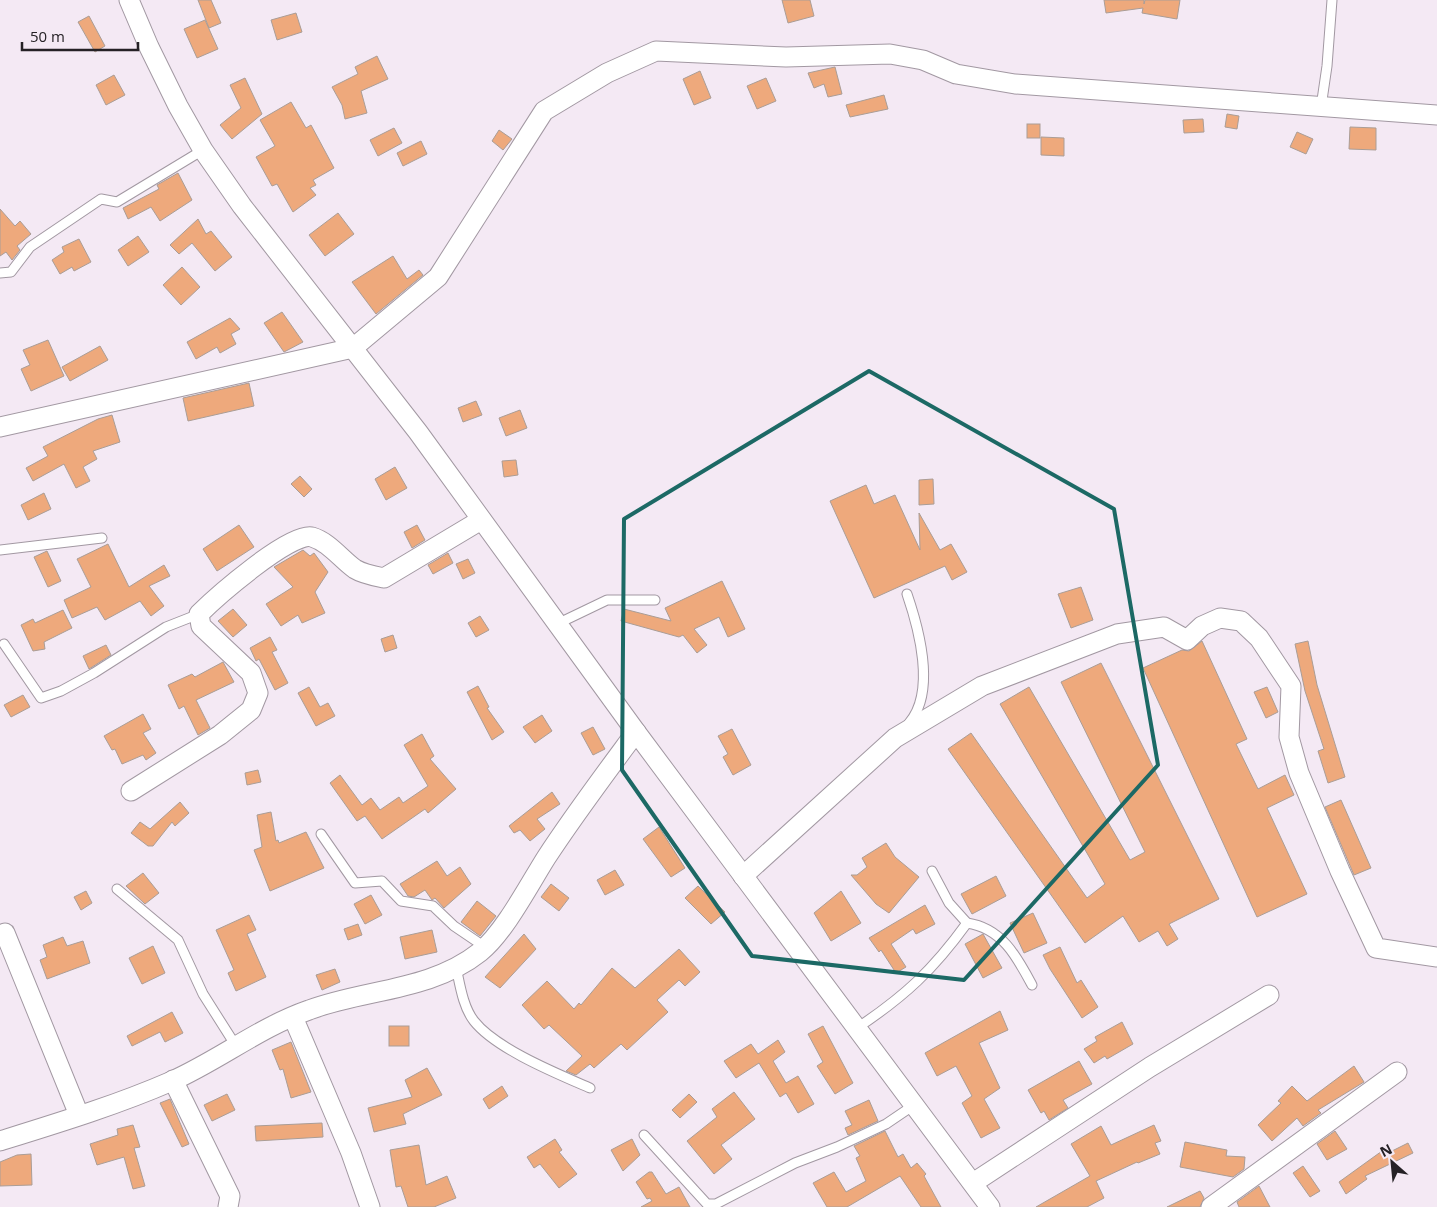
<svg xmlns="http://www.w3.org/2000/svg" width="1437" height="1207" viewBox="0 0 1437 1207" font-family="'Open Sans',sans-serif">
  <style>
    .building { fill: #eea97c; stroke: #aa9d96 }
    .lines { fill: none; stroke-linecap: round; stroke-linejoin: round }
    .lane-casing { stroke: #a298a2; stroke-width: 11 }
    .street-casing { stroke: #a298a2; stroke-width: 21 }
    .lane { stroke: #fff; stroke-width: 9 }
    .street { stroke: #fff; stroke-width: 19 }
    .marked { fill: none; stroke: #1c6965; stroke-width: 4; stroke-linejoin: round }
  </style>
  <rect width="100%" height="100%" fill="#f4e9f4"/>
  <g class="building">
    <path d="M198 0H211L221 23 209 28Z"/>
    <path d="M782 0H810L814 16 788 23Z"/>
    <path d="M1104 0H1144V4L1145 0H1180L1177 19 1142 13 1143 8 1106 13Z"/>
    <path d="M296 13 302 32 277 40 271 20Z"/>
    <path d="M89 16 105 46 95 52 78 22Z"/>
    <path d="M205 20 218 49 197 58 184 29Z"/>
    <path d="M377 56 388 79 361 91 367 113 345 119 342 105 332 87 358 74 355 67Z"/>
    <path d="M835 67 842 94 828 97 824 84 814 88 808 73Z"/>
    <path d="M700 71 711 98 694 105 683 79Z"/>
    <path d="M114 75 125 95 106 105 96 85Z"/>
    <path d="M245 78 262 114 232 139 220 125 241 108 230 85Z"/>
    <path d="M766 78 776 101 757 109 747 86Z"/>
    <path d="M884 95 888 109 850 117 846 105Z"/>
    <path d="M291 102 306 128 311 125 334 168 313 180 316 185 310 188 316 195 293 212 277 184 272 186 256 157 275 146 260 120Z"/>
    <path d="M1227 114 1239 116 1237 129 1225 127Z"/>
    <path d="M1203 119 1204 132 1184 133 1183 120Z"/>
    <rect x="1027" y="124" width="13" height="14"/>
    <path d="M1350 127 1376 128V150L1349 149Z"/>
    <path d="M394 128 402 143 378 156 370 140Z"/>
    <path d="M499 130 512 139 503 150 492 141Z"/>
    <path d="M1297 132 1313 139 1306 154 1290 147Z"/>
    <path d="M1041 137 1064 138V156L1041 155Z"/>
    <path d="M421 141 427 154 403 166 397 153Z"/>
    <path d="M178 173 192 200 160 221 151 207 128 219 123 208 159 189 157 185Z"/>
    <path d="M0 209 15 226 20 221 31 234 17 246 20 250 12 260 6 252 0 256Z"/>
    <path d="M338 213 354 234 325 256 309 235Z"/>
    <path d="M198 219 206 234 211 231 232 257 215 271 192 243 179 254 170 245Z"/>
    <path d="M138 236 149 252 128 266 118 250Z"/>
    <path d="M79 239 91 262 74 271 72 267 60 274 52 260 64 252 62 247Z"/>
    <path d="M393 256 407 279 419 270 423 275 376 314 352 282Z"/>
    <path d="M182 267 200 287 181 305 163 285Z"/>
    <path d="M282 312 303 342 284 352 264 323Z"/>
    <path d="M230 318 240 329 231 334 236 344 220 353 217 347 196 359 187 342Z"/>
    <path d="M48 340 64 376 31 391 21 369 30 365 23 350Z"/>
    <path d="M100 346 108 360 70 381 62 367Z"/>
    <path d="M249 383 254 406 188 421 183 398Z"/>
    <path d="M476 401 482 415 463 422 458 408Z"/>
    <path d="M520 410 527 428 506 436 499 418Z"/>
    <path d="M112 415 120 442 93 451 97 459 83 467 90 481 76 488 64 464 33 481 26 468 48 456 43 447 98 419Z"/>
    <path d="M516 460 518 475 504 477 502 461Z"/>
    <path d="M395 467 407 488 386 500 375 479Z"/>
    <path d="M300 476 312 489 304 497 291 484Z"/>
    <path d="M933 479 934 504 919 505V480Z"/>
    <path d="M866 485 874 504 895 495 920 550 919 513 940 550 951 544 967 572 952 580 945 566 874 598 830 501Z"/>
    <path d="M44 493 51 509 28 520 21 505Z"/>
    <path d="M239 525 254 547 217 571 203 549Z"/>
    <path d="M417 525 425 540 412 548 404 532Z"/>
    <path d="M108 544 129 587 164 565 170 576 149 586 164 606 151 616 140 601 105 620 97 607 72 618 64 600 91 587 77 559Z"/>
    <path d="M303 550 310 556 314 553 328 572 315 592 325 613 302 623 298 615 281 626 266 604 293 587 274 567Z"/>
    <path d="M47 551 61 581 48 587 34 557Z"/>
    <path d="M448 553 453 563 433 574 428 565Z"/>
    <path d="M468 559 475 573 463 579 456 564Z"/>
    <path d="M722 581 745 629 728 637 719 617 694 629 707 645 697 653 683 635 679 637 621 621 624 609 671 621 665 608Z"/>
    <path d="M1081 587 1093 620 1071 628 1058 594Z"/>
    <path d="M233 609 247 625 233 637 218 621Z"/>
    <path d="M63 610 72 628 44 642 45 649 33 651 21 625 33 619 35 623Z"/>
    <path d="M480 616 489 630 476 637 468 623Z"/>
    <path d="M393 635 397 648 385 652 381 639Z"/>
    <path d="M270 637 277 650 272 652 288 683 275 690 259 659 256 661 250 648Z"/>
    <path d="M1202 641 1247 739 1236 744 1258 789 1285 775 1294 795 1267 808 1307 894 1257 917 1143 668 1182 650 1189 651Z"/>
    <path d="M1308 641 1317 685 1345 777 1328 783 1318 751 1324 749 1305 691 1295 644Z"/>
    <path d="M106 645 111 655 89 669 83 656Z"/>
    <path d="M223 662 234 682 196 700 210 728 198 735 184 706 179 709 168 685 192 674 195 677Z"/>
    <path d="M1101 663 1219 899 1169 924 1178 939 1167 946 1158 931 1139 942 1123 916 1085 943 948 749 971 733 1087 898 1105 884 1000 704 1029 687 1130 860 1145 852 1061 682Z"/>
    <path d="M478 686 489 707 487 708 504 732 492 740 467 692Z"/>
    <path d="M309 687 320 707 328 703 335 716 316 726 298 693Z"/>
    <path d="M1267 687 1278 712 1266 718 1254 692Z"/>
    <path d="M23 695 30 707 11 717 4 705Z"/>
    <path d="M143 714 151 729 143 733 156 753 146 760 143 755 122 764 115 749 112 750 104 736Z"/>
    <path d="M542 715 552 731 535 743 523 727Z"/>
    <path d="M593 727 605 749 593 755 581 733Z"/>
    <path d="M732 729 751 765 733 775 723 757 728 754 718 736Z"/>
    <path d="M422 734 434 756 430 759 456 789 428 813 425 809 382 839 365 816 357 821 330 783 340 775 362 805 371 798 380 810 399 797 403 803 428 786 404 745Z"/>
    <path d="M258 770 261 782 247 785 245 773Z"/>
    <path d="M552 792 560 804 537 819 545 829 530 841 520 830 514 833 509 826Z"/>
    <path d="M1341 800 1371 868 1354 875 1325 807Z"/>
    <path d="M180 802 189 813 175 826 172 822 153 846H148L131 833 140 822 150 829Z"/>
    <path d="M271 812 276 841 278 840 279 843 306 832 324 868 270 891 254 850 262 847 257 815Z"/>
    <path d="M659 827 685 868 671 877 643 839Z"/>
    <path d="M886 843 895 857 919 877 889 913 876 904 851 875H857L867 867 862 858Z"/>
    <path d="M437 861 447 876 460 867 471 884 444 908 435 898 432 900 425 890 414 897 408 896 400 884Z"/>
    <path d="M615 870 624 885 605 895 597 880Z"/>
    <path d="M143 873 159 893 145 904 126 886Z"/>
    <path d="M996 876 1006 896 972 914 961 894Z"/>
    <path d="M551 884 569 898 559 911 541 897Z"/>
    <path d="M698 886 725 912 711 924 685 898Z"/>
    <path d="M86 891 92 903 81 910 74 897Z"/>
    <path d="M841 891 861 923 831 941 814 913Z"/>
    <path d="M371 895 382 915 365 924 354 904Z"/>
    <path d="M477 901 496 916 480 936 461 922Z"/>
    <path d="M925 905 935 924 916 934 913 929 891 944 906 967 896 973 881 950 879 952 869 938Z"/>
    <path d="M1033 913 1047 943 1024 953 1010 923Z"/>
    <path d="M249 915 256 930 247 934 266 977 236 991 228 973 234 970 216 930Z"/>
    <path d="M358 924 362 935 348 940 344 929Z"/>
    <path d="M432 930 437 952 405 959 400 937Z"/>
    <path d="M524 934 536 949 500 988 485 977Z"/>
    <path d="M983 934 1002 968 983 978 965 944Z"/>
    <path d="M63 937 67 946 83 941 90 963 47 979 40 960 47 957 43 945Z"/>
    <path d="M153 946 165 973 142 984 129 958Z"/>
    <path d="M1060 947 1077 983 1081 980 1098 1007 1082 1018 1050 969 1043 955Z"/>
    <path d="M679 949 700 972 685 986 679 980 657 1000 668 1012 627 1050 621 1044 594 1068 590 1064 576 1075 566 1071 582 1056 549 1025 544 1029 522 1005 547 981 574 1009 579 1003 581 1005 612 968 635 988Z"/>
    <path d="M335 969 340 982 322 990 316 975Z"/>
    <path d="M1000 1011 1008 1030 979 1043 1000 1088 984 1099 1000 1128 981 1138 962 1103 972 1096 956 1066 937 1076 925 1053Z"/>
    <path d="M172 1012 183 1033 165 1042 160 1032 132 1046 127 1036Z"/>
    <path d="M1122 1022 1133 1044 1107 1059 1105 1056 1094 1063 1084 1049 1097 1041 1095 1037Z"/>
    <rect x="389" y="1026" width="20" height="20"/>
    <path d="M823 1026 853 1083 835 1094 817 1066 823 1062 808 1034Z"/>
    <path d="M778 1040 785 1052 773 1061 786 1083 798 1076 814 1104 798 1113 786 1093 780 1097 759 1063 736 1078 724 1061 751 1044 758 1054Z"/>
    <path d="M291 1042 311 1092 291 1098 283 1069 280 1070 272 1050Z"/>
    <path d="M1079 1061 1092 1084 1063 1100 1068 1108 1049 1120 1044 1111 1041 1113 1028 1090Z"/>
    <path d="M1354 1066 1364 1082 1318 1110 1321 1113 1303 1126 1297 1118 1272 1141 1258 1125 1281 1103 1278 1101 1292 1086 1307 1101Z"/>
    <path d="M427 1068 442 1095 403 1114 406 1124 374 1132 368 1108 412 1097 405 1080Z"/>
    <path d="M502 1086 508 1096 489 1109 483 1099Z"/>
    <path d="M734 1092 755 1119 721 1145 732 1159 714 1174 687 1141 717 1117 712 1109Z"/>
    <path d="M227 1094 235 1110 212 1121 204 1105Z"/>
    <path d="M689 1094 697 1102 680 1118 672 1110Z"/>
    <path d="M170 1099 189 1144 182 1147 160 1103Z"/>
    <path d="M869 1100 878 1121 848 1135 845 1128 852 1125 845 1111Z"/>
    <path d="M322 1123 323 1137 256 1141 255 1126Z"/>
    <path d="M133 1125 140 1147 134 1148 145 1186 133 1189 124 1157 97 1165 90 1144 118 1135 117 1129Z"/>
    <path d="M1154 1125 1161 1141 1155 1143 1160 1154 1138 1163 1137 1162 1096 1181 1104 1198 1087 1207H1036L1090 1176 1071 1144 1101 1126 1111 1145Z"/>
    <path d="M885 1131 898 1157 903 1154 911 1168 917 1163 926 1174 924 1176 941 1207H921L900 1176 847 1207H827L813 1183 834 1172 846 1192 866 1181 856 1158 860 1156 854 1146Z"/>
    <path d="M1335 1131 1347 1149 1327 1160 1317 1144Z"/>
    <path d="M555 1139 562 1150 559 1152 577 1174 559 1188 540 1164 534 1168 527 1157Z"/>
    <path d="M632 1139 640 1155 623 1171 611 1150Z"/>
    <path d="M1185 1142 1227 1150 1226 1156 1245 1157 1244 1169 1233 1177 1180 1167Z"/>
    <path d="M1408 1143 1413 1153 1365 1176 1367 1179 1346 1194 1339 1182 1382 1151 1384 1155Z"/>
    <path d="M419 1145 426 1185 447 1176 456 1198 434 1207H408L401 1186 396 1187 390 1150Z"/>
    <path d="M31 1154 32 1185 0 1186V1162L17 1155Z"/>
    <path d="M1303 1166 1320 1191 1310 1197 1293 1173Z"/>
    <path d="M649 1172H652L666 1194 679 1187 690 1207H641L652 1201 650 1198 647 1199 636 1182Z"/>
    <path d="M1259 1186 1270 1207H1239L1237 1202Z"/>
    <path d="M1200 1191 1204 1198 1200 1207H1167Z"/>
  </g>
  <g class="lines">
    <defs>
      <g id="lane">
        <path d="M1321 107 1327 66 1332 0"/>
        <path d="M0 273 11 272 30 247 101 199 117 202 203 150"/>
        <path d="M0 550 102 538"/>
        <path d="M907 594C919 629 936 692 909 723"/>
        <path d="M557 624 607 600H655"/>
        <path d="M4 644 41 698 61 691 94 673 166 627 199 614"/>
        <path d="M321 834 355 883 382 881 401 901 433 906 454 926 485 947"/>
        <path d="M117 889 178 940 203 994 236 1046"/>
        <path d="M967 923C1002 928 1017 957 1032 985"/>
        <path d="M456 967C460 985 463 1007 474 1021 496 1049 558 1074 590 1088"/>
        <path d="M857 1028C905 996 933 970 967 923L949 903 932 871"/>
        <path d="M644 1135 707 1204H716L795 1163 837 1147 886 1124 914 1105"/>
      </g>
      <g id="street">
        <path d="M129 0 149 47 178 106 203 150 242 206 418 432 636 732 990 1207"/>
        <path d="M0 427 353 348 438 277 544 111 607 73 656 51 786 57 890 54 923 60 956 74 1015 84 1437 115"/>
        <path d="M131 791 220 735 251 710 258 693 251 673 201 626 199 614C215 598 291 531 312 537 329 542 341 559 355 569 363 574 374 576 384 578L481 520"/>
        <path d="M743 876 895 738 982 686 1117 634 1164 627 1187 640 1202 626 1220 618 1241 621 1259 638 1291 686 1289 737 1299 773 1340 871 1376 948 1437 957"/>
        <path d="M5 933 79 1115"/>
        <path d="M293 1017 351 1153 370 1207"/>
        <path d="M173 1080 230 1196 228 1207"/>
        <path d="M0 1141C58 1123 117 1105 172 1081 219 1060 260 1027 309 1010 365 989 431 991 480 952 504 933 529 885 546 858 574 815 605 774 636 732"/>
        <path d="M973 1183 1150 1067 1269 995"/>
        <path d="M1211 1207 1397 1072"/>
      </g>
    </defs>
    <use href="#lane" class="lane-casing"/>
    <use href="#street" class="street-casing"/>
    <use href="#lane" class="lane"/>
    <use href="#street" class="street"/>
  </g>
  <path class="marked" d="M869 371 1114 509 1158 765 964 980 752 956 622 770 624 519Z"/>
  <g transform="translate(1392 1162) rotate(333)" stroke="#f4e9f4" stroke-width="4" paint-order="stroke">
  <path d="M0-4L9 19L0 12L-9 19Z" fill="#252125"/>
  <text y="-8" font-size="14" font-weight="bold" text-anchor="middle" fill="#252125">N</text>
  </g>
  <path d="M22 42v8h116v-8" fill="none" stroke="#252125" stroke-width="2.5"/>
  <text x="30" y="42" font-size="15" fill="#252125" stroke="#f4e9f4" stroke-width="4" paint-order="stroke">50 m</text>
</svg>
